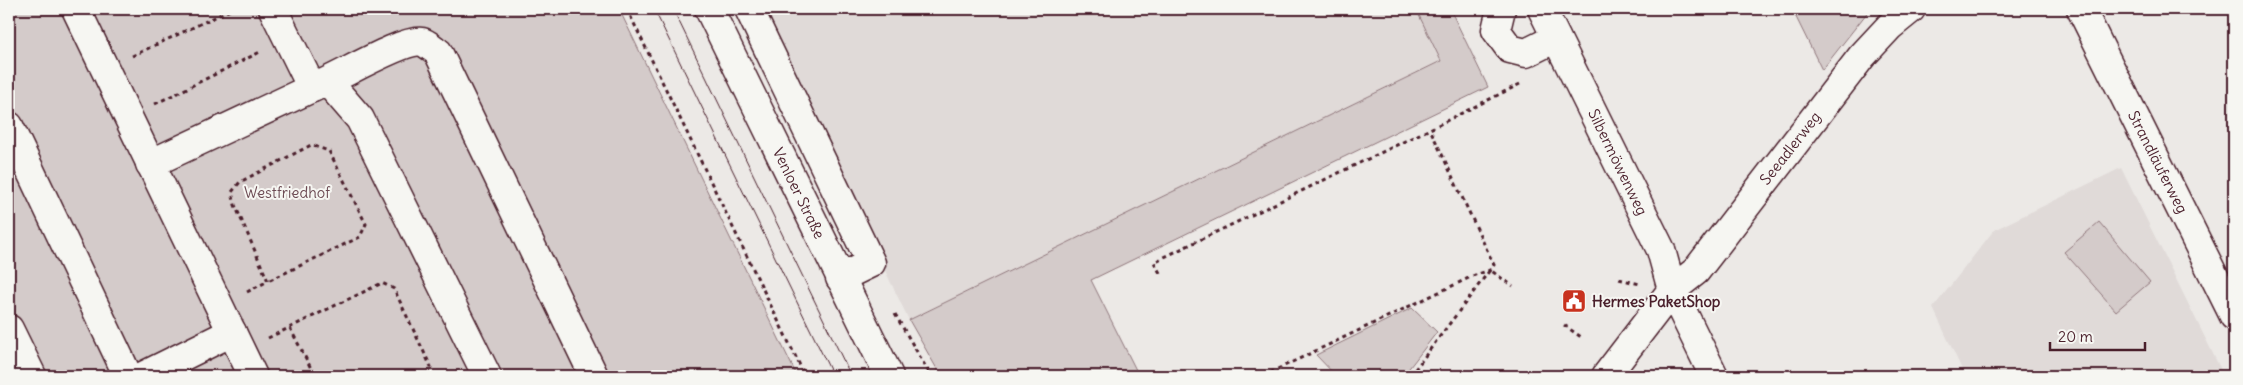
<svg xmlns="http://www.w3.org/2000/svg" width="2243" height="385" viewBox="0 0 2243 385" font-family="Delius,sans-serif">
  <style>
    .built { fill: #e0dad8 }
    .green { fill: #d4cbca; stroke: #8f757a }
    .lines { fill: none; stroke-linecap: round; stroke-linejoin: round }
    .minor-casing { stroke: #4a1f2b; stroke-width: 31 }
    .major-casing { stroke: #4a1f2b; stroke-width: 31 }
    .path { stroke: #4a1f2b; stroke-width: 3; stroke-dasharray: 4 4; stroke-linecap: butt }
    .minor { stroke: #f6f6f2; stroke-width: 28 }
    .major { stroke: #f6f6f2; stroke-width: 28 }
    .tram { stroke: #4a1f2b; stroke-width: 1 }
    .labels { text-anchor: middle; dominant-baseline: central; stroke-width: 4; stroke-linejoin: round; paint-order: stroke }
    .street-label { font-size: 15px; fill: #4a1f2b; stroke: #f6f6f2 }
    .park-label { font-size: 15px; fill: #6c4a53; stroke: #f6f6f2 }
    .poi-label { font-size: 15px; font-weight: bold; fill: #4a1f2b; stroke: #f6f6f2; text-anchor: start }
  </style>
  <rect width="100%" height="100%" fill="#ece9e6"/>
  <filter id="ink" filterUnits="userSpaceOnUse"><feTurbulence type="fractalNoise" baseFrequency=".02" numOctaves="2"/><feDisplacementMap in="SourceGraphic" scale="10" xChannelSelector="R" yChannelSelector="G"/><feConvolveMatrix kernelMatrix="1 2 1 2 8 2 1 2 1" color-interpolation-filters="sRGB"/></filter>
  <g filter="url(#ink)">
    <g class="built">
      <path d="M758 9H1416L1441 61 909 320Z"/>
      <path d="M2121 168 2224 376H1965L1933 308 1994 230Z"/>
    </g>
    <g class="green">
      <path d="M9 9H619L797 376H9Z"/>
      <path d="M1416 9H1450L1488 87 1091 280 1139 376H941L909 320 1441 61Z"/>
      <path d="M1792 9H1870L1822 70Z"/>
      <path d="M2099 222 2150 282 2116 311 2064 252Z"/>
      <path d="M1412 308 1437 332 1403 376H1336L1316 355Z"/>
    </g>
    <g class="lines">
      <defs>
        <g id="minor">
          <path d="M76 9 253 376"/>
          <path d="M749 9 871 263 840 278"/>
          <path d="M1501 9 1496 30 1510 49 1526 53 1556 38"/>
          <path d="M1542 9 1661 250 1672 290 1714 376"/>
          <path d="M2081 9 2234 316"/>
          <path d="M328 82 360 119 487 376"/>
          <path d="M312 88C335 80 403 38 422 42 427 43 433 49 438 52L594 376"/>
          <path d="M9 126 128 376"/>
          <path d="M150 164 312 88 273 9"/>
          <path d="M9 329 32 376"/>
          <path d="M143 376 232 332"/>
          <path d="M1606 376 1672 290 1696 271 1862 56 1890 26 1911 9"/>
        </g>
        <path id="major" d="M709 9 889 376"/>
      </defs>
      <use href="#minor" class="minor-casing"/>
      <use href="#major" class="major-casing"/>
      <g class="path">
        <path d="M627 9 805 376"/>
        <path d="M132 56 232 9"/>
        <path d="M155 104 262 51"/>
        <path d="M1160 273 1154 262 1430 129"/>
        <path d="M1619 279 1640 284"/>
        <path d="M247 292 268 281 235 205 232 192 240 182 311 145 329 151 366 224 360 237 268 281"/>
        <path d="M895 314 931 376"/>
        <path d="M1564 325 1581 337"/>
        <path d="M290 328 315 376"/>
        <path d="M268 338 382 283 394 289 431 367 429 376"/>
        <path d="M1263 376 1475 275 1490 270 1494 265 1430 129 1522 83"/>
        <path d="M1410 376 1490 270 1513 286"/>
      </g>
      <use href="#minor" class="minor"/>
      <use href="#major" class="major"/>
      <g class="tram">
        <path d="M654 9 833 376"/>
        <path d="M673 9 851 376"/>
      </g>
    </g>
  </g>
  <defs>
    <symbol id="civic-square" viewBox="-11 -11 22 22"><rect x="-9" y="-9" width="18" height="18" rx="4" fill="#c8321e" stroke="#f6f6f2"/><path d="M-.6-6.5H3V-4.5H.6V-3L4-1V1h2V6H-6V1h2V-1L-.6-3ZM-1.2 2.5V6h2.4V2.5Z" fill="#fff"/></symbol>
  </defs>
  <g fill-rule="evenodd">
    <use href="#civic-square" x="1560" y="287" width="28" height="28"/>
  </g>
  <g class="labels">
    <g class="street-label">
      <text transform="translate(1790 148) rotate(-52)">Seeadlerweg</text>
      <text transform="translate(1618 162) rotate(64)">Silbermöwenweg</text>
      <text transform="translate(2158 162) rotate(63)">Strandläuferweg</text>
      <text transform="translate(799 193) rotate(64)">Venloer Straße</text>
    </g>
    <g class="park-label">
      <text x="287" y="192">Westfriedhof</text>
    </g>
    <g class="poi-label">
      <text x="1592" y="301">Hermes PaketShop</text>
    </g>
  </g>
  <rect width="2243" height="385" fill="none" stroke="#f6f6f2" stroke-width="30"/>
  <rect x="15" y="15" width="2213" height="355" fill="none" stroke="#4a1f2b" stroke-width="2" filter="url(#ink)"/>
  <path d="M2050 342v8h95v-8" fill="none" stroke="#4a1f2b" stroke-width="2.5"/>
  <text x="2058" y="342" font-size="15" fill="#4a1f2b" stroke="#f6f6f2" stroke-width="4" paint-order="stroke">20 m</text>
</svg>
